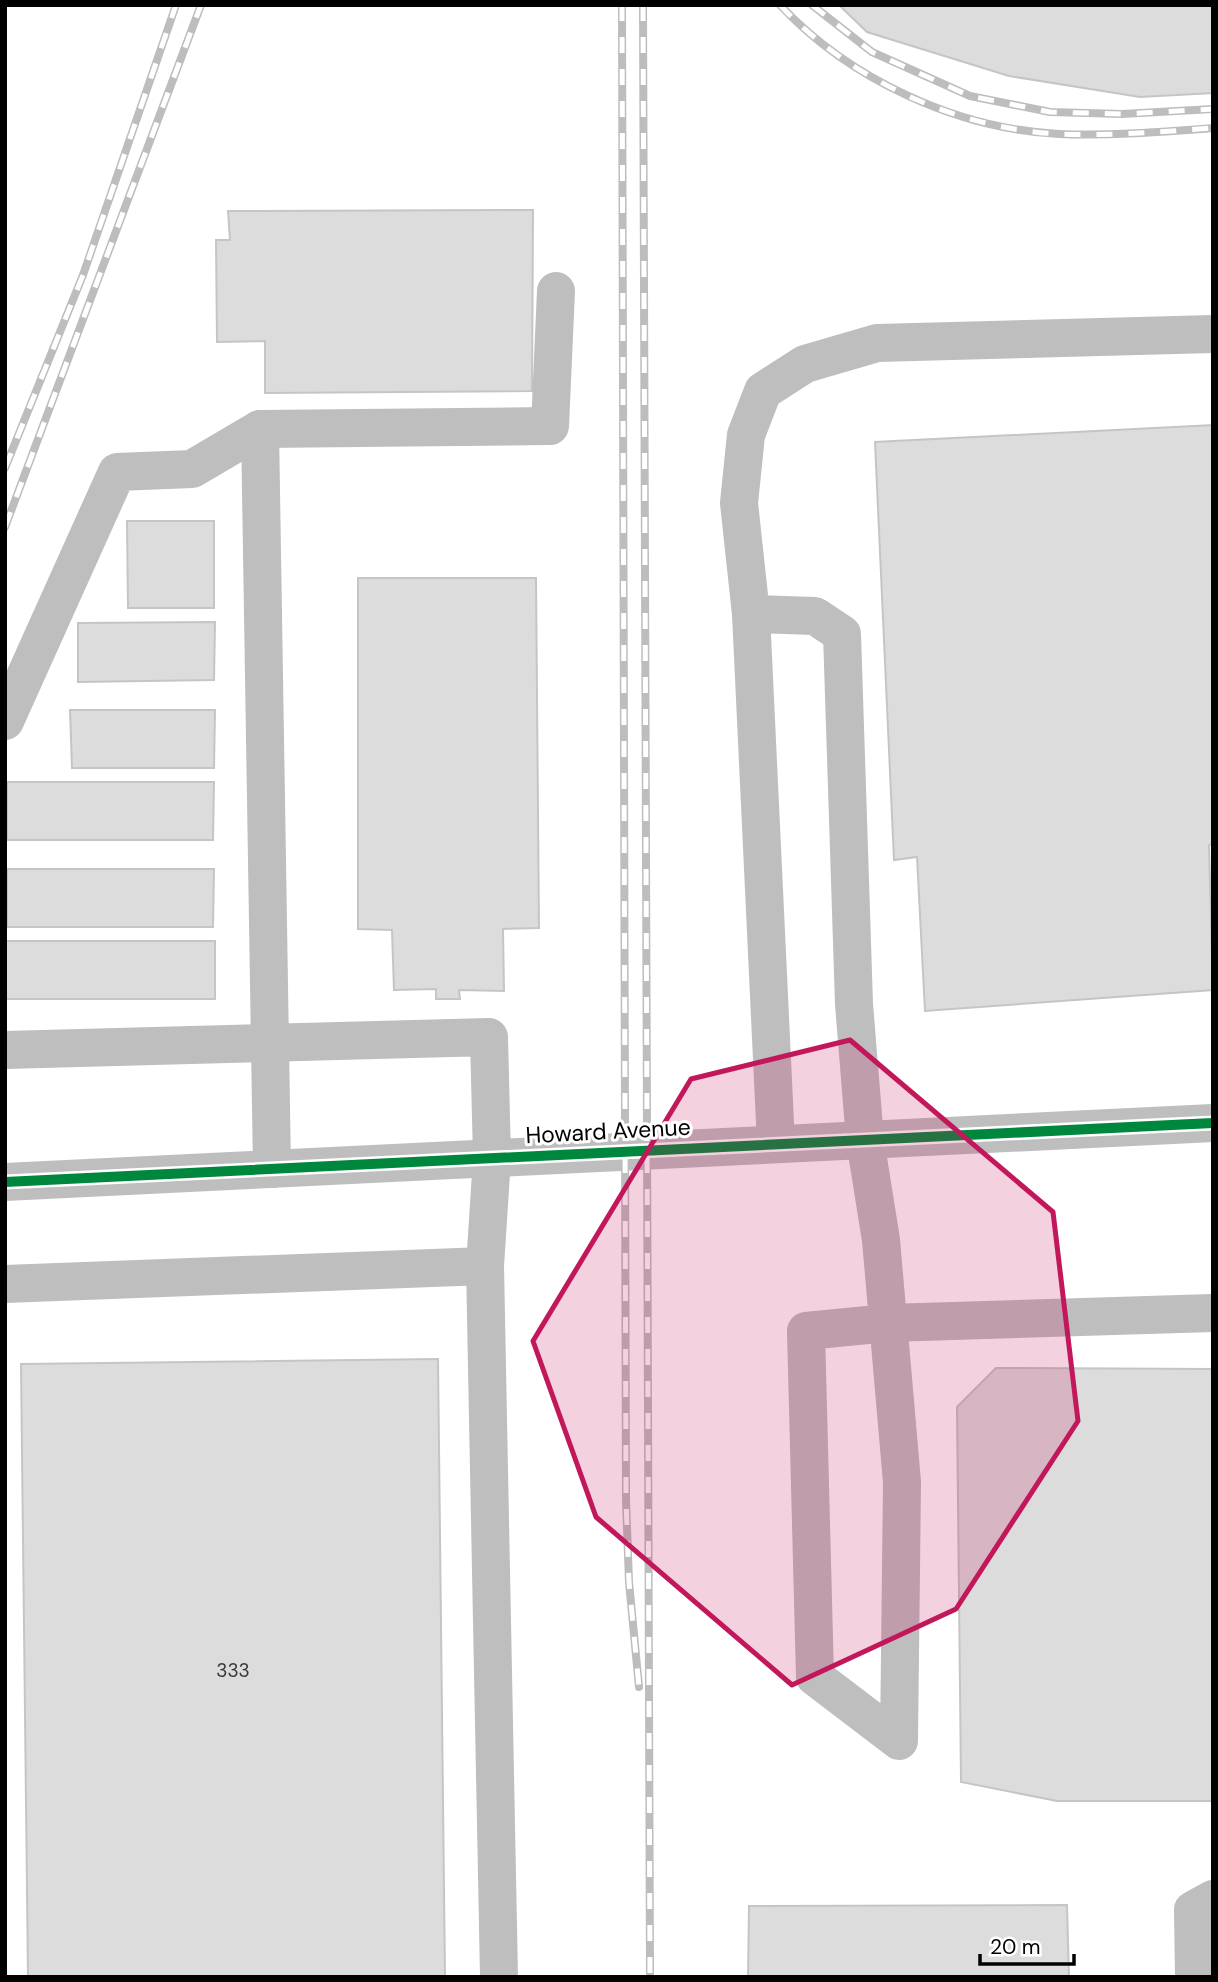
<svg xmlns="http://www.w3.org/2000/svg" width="1218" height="1982" viewBox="0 0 1218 1982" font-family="'DM Sans',sans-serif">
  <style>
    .building { fill: #dcdcdc; stroke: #c5c5c5; stroke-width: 2 }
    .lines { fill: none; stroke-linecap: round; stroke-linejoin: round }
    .minor { stroke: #bebebe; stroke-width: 38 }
    .rail-casing { stroke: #bdbdbd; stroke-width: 8 }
    .rail { stroke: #fff; stroke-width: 5; stroke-dasharray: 16; stroke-linecap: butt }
    .cycleway-casing { stroke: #fff; stroke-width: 15 }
    .cycleway { stroke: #00873e; stroke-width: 10 }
    .marked { fill: #c2185b; fill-opacity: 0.2; stroke: #c2185b; stroke-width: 5; stroke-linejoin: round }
    .labels { text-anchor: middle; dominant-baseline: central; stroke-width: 6; stroke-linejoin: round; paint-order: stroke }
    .number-label { font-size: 19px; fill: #373737 }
    .street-label { font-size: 23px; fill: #000; stroke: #fff }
  </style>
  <rect width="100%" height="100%" fill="#fff"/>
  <g class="building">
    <path d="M839 5H1213V93L1140 97 1009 76 867 32Z"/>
    <path d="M533 210 532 391 265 393V341L217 342 216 240H230L228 211Z"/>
    <path d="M1213 425V844L1209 845 1213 990 925 1011 917 857 894 860 875 442Z"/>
    <path d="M127 521H214V608H128Z"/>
    <path d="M358 578H536L539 928 503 929 504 991 459 990 460 999H436V989L394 990 392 930 358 929Z"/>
    <path d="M215 622 214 680 78 682V623Z"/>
    <path d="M70 710H215L214 768H72Z"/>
    <path d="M7 782H214L213 840H7Z"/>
    <path d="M7 869H214L213 927H7Z"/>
    <rect x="5" y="941" width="210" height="58"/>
    <path d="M438 1359 445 1977H28L21 1364Z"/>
    <path d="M996 1368 1213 1369V1801H1057L961 1782 957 1407Z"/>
    <path d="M1067 1905 1069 1977H748L749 1906Z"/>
  </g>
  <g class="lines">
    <g class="minor">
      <path d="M260 429 272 1169"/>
      <path d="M751 614 815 616 842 634 854 1004 865 1140 881 1240 902 1482 899 1741 815 1677 806 1331 888 1323 1213 1313"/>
      <path d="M5 721 117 472 192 469 260 429 550 426 556 291"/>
      <path d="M5 1050 489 1037 492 1158 485 1266 499 1977"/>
      <path d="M776 1144 751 614 739 503 746 435 763 391 805 364 877 343 1213 334"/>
      <path d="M5 1182 1213 1123"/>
      <path d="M5 1284 485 1266"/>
      <path d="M1194 1977 1193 1910 1213 1899"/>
    </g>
    <defs>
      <g id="rail">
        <path d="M622 5 626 1500 629 1582 639 1687"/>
        <path d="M643 5 650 1977"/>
        <path d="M780 5C849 79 957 129 1059 134 1110 136 1161 132 1213 128"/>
        <path d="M812 5 872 52 970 96 1050 112 1122 114 1213 109"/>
        <path d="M5 468 83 275 176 5"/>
        <path d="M5 527 201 5"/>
      </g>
    </defs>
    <use href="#rail" class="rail-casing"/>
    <use href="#rail" class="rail"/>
    <defs>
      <path id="cycleway" d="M5 1182 1213 1123"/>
    </defs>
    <use href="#cycleway" class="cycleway-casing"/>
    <use href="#cycleway" class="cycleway"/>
  </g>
  <path class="marked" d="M850 1040 1053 1212 1078 1421 956 1609 792 1685 596 1517 533 1341 691 1079Z"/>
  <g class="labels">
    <g class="number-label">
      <text x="233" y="1670">333</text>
    </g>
    <g class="street-label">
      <text transform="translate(608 1131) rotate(-3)">Howard Avenue</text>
    </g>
  </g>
  <rect width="1218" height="1982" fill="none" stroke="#000000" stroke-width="14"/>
  <path d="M980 1954v10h94v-10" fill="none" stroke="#000000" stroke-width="3.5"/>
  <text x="990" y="1954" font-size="21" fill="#000000" stroke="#ffffff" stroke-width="5" paint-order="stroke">20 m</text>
</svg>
